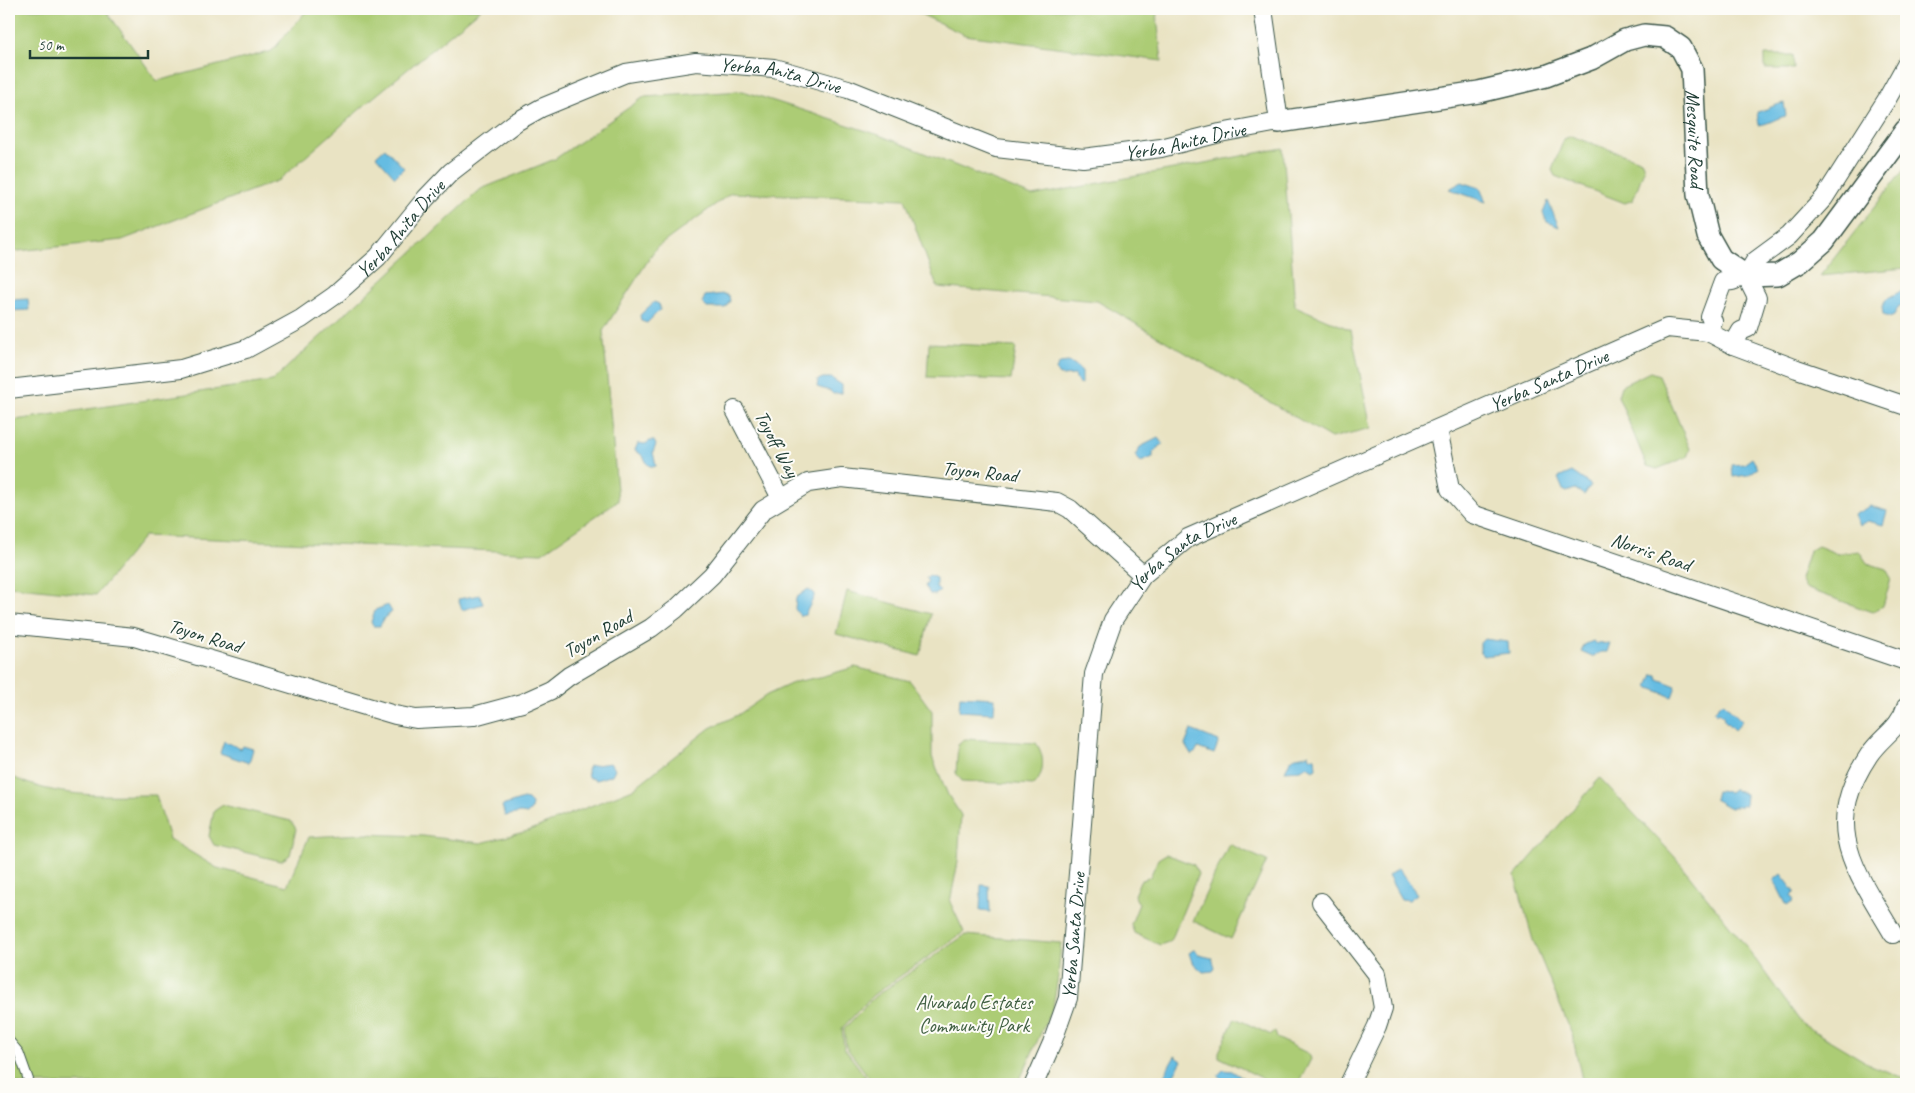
<svg xmlns="http://www.w3.org/2000/svg" width="1915" height="1093" viewBox="0 0 1915 1093" font-family="Caveat,sans-serif">
  <style>
    .green { fill: #accc74; stroke: #668454 }
    .water { fill: #65bce2; stroke: #427c8b }
    .lines { fill: none; stroke-linecap: round; stroke-linejoin: round }
    .service-casing { stroke: #3d5649; stroke-width: 11 }
    .minor-casing { stroke: #3d5649; stroke-width: 20 }
    .tertiary-casing { stroke: #3d5649; stroke-width: 24 }
    .service { stroke: #fff; stroke-width: 9 }
    .minor { stroke: #fff; stroke-width: 18 }
    .tertiary { stroke: #fff; stroke-width: 21 }
    .labels { text-anchor: middle; dominant-baseline: central; stroke-width: 4; stroke-linejoin: round; paint-order: stroke }
    .street-label { font-size: 20px; fill: #1f3d34; stroke: #fdfcf7 }
    .park-label { font-size: 20px; fill: #426144; stroke: #fdfcf7 }
  </style>
  <rect width="100%" height="100%" fill="#fdfcf7"/>
  <filter id="ink" filterUnits="userSpaceOnUse"><feTurbulence type="fractalNoise" baseFrequency=".02" numOctaves="2"/><feDisplacementMap in="SourceGraphic" scale="10" xChannelSelector="R" yChannelSelector="G"/><feConvolveMatrix kernelMatrix="1 2 1 2 8 2 1 2 1" color-interpolation-filters="sRGB"/></filter>
  <filter id="wash" filterUnits="userSpaceOnUse"><feTurbulence type="fractalNoise" baseFrequency=".0096" numOctaves="4" result="noise"/><feDisplacementMap in="SourceGraphic" scale="20" xChannelSelector="R" yChannelSelector="G"/><feGaussianBlur stdDeviation="1.12" result="paint"/><feColorMatrix in="noise" values="0 0 0 0 0 0 0 0 0 0 0 0 0 0 0 0 0 1.4 0 .05"/><feComposite in="paint" operator="in"/></filter>
  <g filter="url(#wash)">
    <rect width="100%" height="100%" fill="#e9e3c3"/>
    <g class="green">
      <path d="M9 9H105L157 81 272 51 308 9H481L374 97 279 180 122 240 9 252Z"/>
      <path d="M910 9H1156L1162 61 965 35Z"/>
      <path d="M1765 55H1793L1794 69H1765Z"/>
      <path d="M743 91 879 135 1032 196 1283 148 1295 306 1351 330 1371 428 1331 438 1097 301 937 287 905 199 731 193 656 248 603 331 618 501 542 553 144 536 96 595 9 586V421L272 381 481 189 555 159 644 97Z"/>
      <path d="M1571 136 1642 161 1644 170 1633 200 1625 203 1555 176 1552 170 1564 139Z"/>
      <path d="M1906 167V268L1820 276Z"/>
      <path d="M929 343 1016 347 1011 380 927 377Z"/>
      <path d="M1650 372 1659 375 1690 449 1687 457 1657 469 1647 466 1618 396 1621 386Z"/>
      <path d="M1818 546 1838 554 1859 551 1867 563 1886 569 1891 578 1883 606 1872 612 1805 588 1800 579 1809 551Z"/>
      <path d="M847 591 931 614 920 656 836 634Z"/>
      <path d="M855 667 910 681 932 711V757L948 795 961 815 958 862 950 902 964 932 873 995 842 1028 844 1048 871 1084H9V775C54 799 106 795 156 795L169 839 217 868 287 886 309 837 362 834 423 836 481 843 528 831 633 789 710 728 738 715 767 695 795 682 820 677Z"/>
      <path d="M965 739 1036 743C1045 755 1045 774 1034 785L962 781 956 773 958 745Z"/>
      <path d="M1600 778 1674 856 1745 945 1802 1024 1871 1065 1906 1079V1084H1583L1572 1034 1533 940 1515 876Z"/>
      <path d="M223 805 291 821 296 829 290 855 281 861 214 845 209 836 214 811Z"/>
      <path d="M1229 844 1267 861 1231 939 1193 921Z"/>
      <path d="M1166 854 1194 865 1198 874 1171 941 1160 945 1134 933 1131 924 1139 904 1134 895 1140 881 1150 877 1158 859Z"/>
      <path d="M965 935 1061 943 1058 977 1053 1006 1018 1084H874L846 1047 844 1029 874 997Z"/>
      <path d="M1235 1018 1271 1035 1275 1032 1277 1038 1309 1054 1311 1059 1298 1084H1274L1219 1057V1052Z"/>
    </g>
    <g class="water">
      <path d="M1784 103 1786 116C1775 118 1772 123 1759 125L1757 112C1767 110 1773 105 1784 103Z"/>
      <path d="M385 148 404 168 395 177 376 156Z"/>
      <path d="M1462 182 1480 188 1486 202 1449 189Z"/>
      <path d="M1548 201 1559 227 1547 222 1543 213Z"/>
      <path d="M1901 291 1905 293V304L1899 306 1894 315 1889 317 1883 315 1882 306 1888 298Z"/>
      <path d="M724 294 729 296 730 301 725 308H707L702 303 705 296Z"/>
      <path d="M28 299 29 310 9 311V300Z"/>
      <path d="M654 302 659 304 660 310 647 323 641 321 640 315Z"/>
      <path d="M1068 362 1074 364 1082 371V384L1078 383 1075 375 1062 376 1058 374 1056 369 1060 363Z"/>
      <path d="M823 378H831L842 385V393L833 394 830 391 817 387 818 380Z"/>
      <path d="M1158 438 1163 444 1153 452V457L1141 462 1135 456 1140 447Z"/>
      <path d="M650 441H654L656 445 653 452 656 466 653 467 648 465 643 456 635 450 638 443 645 444Z"/>
      <path d="M1752 458 1758 468 1748 475 1733 477 1732 465 1744 464Z"/>
      <path d="M1572 472 1591 485 1584 495 1575 489 1567 492 1563 490 1558 478Z"/>
      <path d="M1870 506 1887 511 1883 525 1868 521 1859 525 1854 515Z"/>
      <path d="M929 575 936 578V587L940 591 935 595 930 594 925 586 928 582 926 578Z"/>
      <path d="M808 589 814 594V597L805 615 800 616 795 609 796 598Z"/>
      <path d="M480 595 483 604 462 610 458 599Z"/>
      <path d="M388 605 392 612 384 618 380 626H373L371 622 375 610Z"/>
      <path d="M1484 639 1508 642 1509 653 1484 656 1480 652V643Z"/>
      <path d="M1593 641 1597 644 1610 643 1607 652H1601L1592 657 1581 652 1584 645Z"/>
      <path d="M1653 674 1657 675 1658 679 1676 686 1672 697 1648 687Z"/>
      <path d="M960 696 995 698 994 713 959 711Z"/>
      <path d="M1723 702 1742 721 1734 730 1723 719 1724 717 1719 712 1717 714 1714 711Z"/>
      <path d="M1191 730 1219 741 1214 754 1198 748 1196 752 1191 755 1185 745Z"/>
      <path d="M224 741 241 749 243 746 253 749 249 763 220 753Z"/>
      <path d="M1309 754 1310 757 1315 758 1316 768 1313 770 1307 766 1301 770 1285 771C1294 753 1293 759 1309 754Z"/>
      <path d="M610 763 615 769 612 775 596 780 588 777 587 770 589 766Z"/>
      <path d="M1733 789 1746 795 1745 805 1730 808 1714 799 1716 791 1729 792Z"/>
      <path d="M523 799 528 800 532 804 531 810 527 814 520 813 505 816 502 806Z"/>
      <path d="M1398 868 1417 894 1409 900 1401 899 1388 876Z"/>
      <path d="M1781 874 1795 892 1791 896 1794 901 1787 906 1774 880Z"/>
      <path d="M981 885 989 886 990 912 980 911Z"/>
      <path d="M1195 949 1199 955 1212 958 1215 967 1213 971 1203 972 1192 962 1189 953Z"/>
      <path d="M1175 1056 1182 1061 1168 1084H1159Z"/>
      <path d="M1223 1070 1232 1071 1243 1078 1239 1084 1226 1083 1218 1075Z"/>
    </g>
  </g>
  <g filter="url(#ink)">
    <g class="lines">
      <defs>
        <path id="service" d="M9 1041 19 1053 30 1084"/>
        <g id="minor">
          <path d="M1746 276 1755 261 1789 236 1824 198 1887 99 1906 65"/>
          <path d="M1708 332 1713 321 1710 317 1723 282 1732 281 1746 276"/>
          <path d="M1733 345 1741 331 1748 328 1757 298 1746 276"/>
          <path id="s1" d="M9 389 181 369 246 349 301 319 334 296 378 257 426 198 451 172 516 122 541 108 626 73 696 62 774 68 848 89 996 148 1083 158 1161 148 1220 133 1279 122 1263 9"/>
          <path d="M735 410 781 498"/>
          <path d="M1438 429 1450 489 1472 514 1906 661"/>
          <path d="M9 624 134 637 395 715 416 719 474 716 522 703 551 690 569 676 651 628 676 609 712 575 763 510 808 483 842 478 1057 502 1070 509 1143 575"/>
          <path d="M1321 902 1377 974 1383 1008 1377 1026 1349 1084"/>
          <path d="M1893 934C1855 869 1820 828 1869 755 1880 738 1900 728 1906 707"/>
          <path id="s2" d="M1034 1084 1052 1043 1068 998 1094 674 1113 620 1143 575 1188 538 1667 328 1708 332 1733 345 1797 369 1906 406"/>
        </g>
        <g id="tertiary">
          <path id="s3" d="M1279 122 1479 92 1546 76 1591 59 1625 40 1644 35 1665 37 1681 48 1692 69 1698 195 1708 236 1721 259 1746 276 1778 275 1800 262 1824 241 1906 130"/>
        </g>
      </defs>
      <use href="#service" class="service-casing"/>
      <use href="#minor" class="minor-casing"/>
      <use href="#tertiary" class="tertiary-casing"/>
      <use href="#service" class="service"/>
      <use href="#minor" class="minor"/>
      <use href="#tertiary" class="tertiary"/>
    </g>
  </g>
  <g class="labels">
    <g class="street-label">
      <text stroke="none"><textPath href="#s1" startOffset="874">Yerba Anita Drive</textPath></text>
      <text stroke="none"><textPath href="#s3" startOffset="512">Mesquite Road</textPath></text>
      <text stroke="none"><textPath href="#s1" startOffset="1294">Yerba Anita Drive</textPath></text>
      <text stroke="none"><textPath href="#s1" startOffset="439">Yerba Anita Drive</textPath></text>
      <text stroke="none"><textPath href="#s2" startOffset="981">Yerba Santa Drive</textPath></text>
      <text transform="translate(777 444) rotate(62)">Toyoff Way</text>
      <text transform="translate(980 472) rotate(6)">Toyon Road</text>
      <text transform="translate(1651 552) rotate(19)">Norris Road</text>
      <text stroke="none"><textPath href="#s2" startOffset="575">Yerba Santa Drive</textPath></text>
      <text transform="translate(598 634) rotate(-30)">Toyon Road</text>
      <text transform="translate(205 636) rotate(17)">Toyon Road</text>
      <text stroke="none"><textPath href="#s2" startOffset="155">Yerba Santa Drive</textPath></text>
    </g>
    <g class="park-label">
      <text x="974" y="1002">Alvarado Estates<tspan x="974" dy="23">Community Park</tspan></text>
    </g>
  </g>
  <rect width="1915" height="1093" fill="none" stroke="#fdfcf7" stroke-width="30"/>
  <path d="M30 50v8h118v-8" fill="none" stroke="#1f3d34" stroke-width="2.5"/>
  <text x="38" y="50" font-size="15" fill="#1f3d34" stroke="#fdfcf7" stroke-width="4" paint-order="stroke">50 m</text>
</svg>
